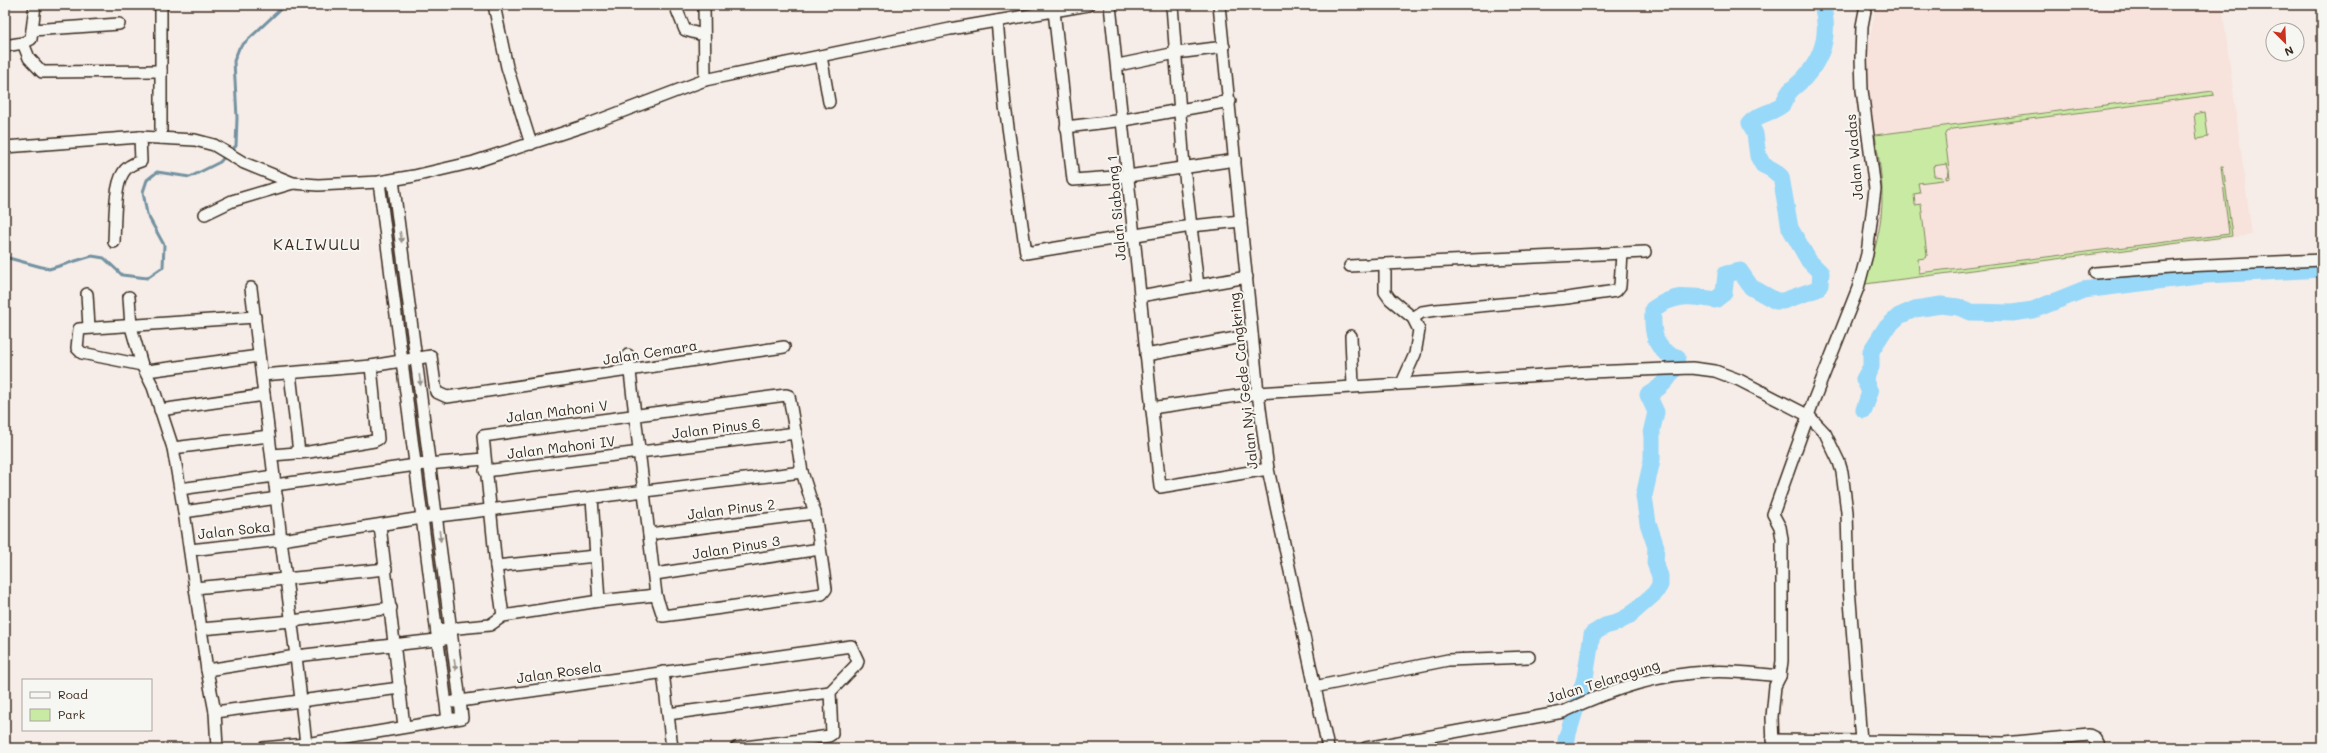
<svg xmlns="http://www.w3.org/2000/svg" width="2327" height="753" viewBox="0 0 2327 753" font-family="Mali,sans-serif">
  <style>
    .built { fill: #f7e2dc }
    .green { fill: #c8eaa3; stroke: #828a60 }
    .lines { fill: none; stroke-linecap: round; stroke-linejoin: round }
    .stream { stroke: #7392a1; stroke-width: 3 }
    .river { stroke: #98d8f9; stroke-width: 17 }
    .minor-casing { stroke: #3b2a1e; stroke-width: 14 }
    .minor { stroke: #f6f6f2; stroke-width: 11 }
    .oneway { fill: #989088 }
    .labels { text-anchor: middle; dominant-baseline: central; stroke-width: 4; stroke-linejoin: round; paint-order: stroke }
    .street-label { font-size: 14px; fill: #3b2a1e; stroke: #f6f6f2 }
    .quarter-label { font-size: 16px; letter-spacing: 1px; fill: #3b2a1e; stroke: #f6f6f2 }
  </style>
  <rect width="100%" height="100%" fill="#f6ede8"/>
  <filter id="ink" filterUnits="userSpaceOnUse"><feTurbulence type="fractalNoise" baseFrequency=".025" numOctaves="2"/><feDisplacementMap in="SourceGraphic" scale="8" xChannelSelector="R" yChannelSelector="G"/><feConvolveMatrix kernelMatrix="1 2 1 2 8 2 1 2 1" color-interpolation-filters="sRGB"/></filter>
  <g filter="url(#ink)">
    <path class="built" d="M1876 5H2222L2252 235 1865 285 1875 239 1880 189 1874 134 1867 100 1866 61Z"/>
    <g class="green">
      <path d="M2213 91 2214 95 1953 129 1947 132 1945 137 1950 178 1946 179V176H1949L1946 164 1933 166 1934 176 1942 177 1943 180 1918 183 1920 193 1914 194 1915 205 1921 204 1927 256 1925 258 1918 259 1919 273 2229 234 2221 166H2223L2232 236 1865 284C1874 254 1883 224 1882 193 1882 174 1878 154 1875 135Z"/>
      <path d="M2205 112 2208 137 2197 139 2194 114Z"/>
    </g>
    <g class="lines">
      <g class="stream">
        <path d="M230 151 236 146 237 118 234 61 239 48 285 5"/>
        <path d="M5 257 49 269 92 256 104 258 122 275 147 278 163 267 164 245 147 214 143 192 147 180 157 172 190 177 220 162 226 155"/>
      </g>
      <g class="river">
        <path d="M1864 410 1870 392 1864 379 1871 367V351L1885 329 1899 316 1915 309 1941 305 1958 307 1971 312 2012 313 2033 310 2083 290 2206 275 2322 269"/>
        <path d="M1566 748V740L1585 678 1592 634 1605 626 1616 623 1629 616 1655 593 1660 585V576L1655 563 1656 547 1648 523 1644 496 1652 460V429L1656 412 1648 395C1662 387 1676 373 1677 357 1653 352 1652 329 1653 309 1675 294 1689 295 1715 300L1724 293 1726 274 1740 271 1751 287 1776 301H1783L1817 289 1820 285 1821 273 1809 261 1790 228 1781 177 1773 170 1763 165 1758 156 1755 134 1750 123C1759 113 1773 113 1782 105 1785 101 1787 95 1790 91 1795 86 1801 82 1806 76 1824 55 1830 32 1822 5"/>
      </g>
      <defs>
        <g id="minor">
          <path d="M161 5V138"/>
          <path d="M494 5 507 67 531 144"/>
          <path d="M675 5 685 30 703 35"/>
          <path d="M704 5 705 80"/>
          <path d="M1110 5 1160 487 1268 469"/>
          <path d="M1172 5 1184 167 1198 286"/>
          <path d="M1219 5 1258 393 1268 469 1328 748"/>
          <path d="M1054 11 1073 180 1128 176 1235 160"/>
          <path d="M997 21 1005 106 1026 253 1191 226 1241 221"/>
          <path d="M32 30 119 24"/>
          <path d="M23 43 29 58 42 72 161 71"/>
          <path d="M5 46 23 43 31 39 35 5"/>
          <path d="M821 56 829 102"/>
          <path d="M1118 65 1176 53 1224 47"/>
          <path d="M1066 127 1124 120 1230 101"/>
          <path d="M5 147 140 137 195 140 214 145 244 163 293 183 318 185 379 182 414 176 474 162 584 126 705 80 950 29 1088 5"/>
          <path d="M379 182 448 720 462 718 460 701 393 180"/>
          <path d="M205 214 232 201 293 183"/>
          <path d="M114 242C115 224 114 187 123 173 127 166 134 163 141 161L140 137"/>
          <path d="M1350 266 1385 264"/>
          <path d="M2095 273 2184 266 2322 260"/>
          <path d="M251 288 275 485 416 465 484 459"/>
          <path d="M87 294 89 327"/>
          <path d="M1140 296 1247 277"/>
          <path d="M129 297 131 327 142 365 153 387 173 448 184 512 207 670 215 712 217 748"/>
          <path d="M1413 318 1422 312 1436 310 1567 298 1616 291 1620 286 1622 253"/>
          <path d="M1351 336 1353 386"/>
          <path d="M628 355 656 595"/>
          <path d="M1146 355 1252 335"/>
          <path d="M142 365 82 353 77 348 79 329 255 317"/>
          <path d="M147 371 259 356"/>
          <path d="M290 373 299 453"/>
          <path d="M262 375 371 366 431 356 436 392 447 397 784 347"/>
          <path d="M1402 383 1415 354 1419 330 1413 318 1390 299 1385 292V264L1645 252"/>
          <path d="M1151 408 1258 393 1590 372 1692 368 1715 371 1739 380 1809 416 1825 433 1839 462 1842 472 1847 512 1849 588 1861 741 2004 743 2089 735 2095 738 2100 748"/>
          <path d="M160 410 264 395"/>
          <path d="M173 448 269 436"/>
          <path d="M272 455 309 452 374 441 378 439 371 366"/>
          <path d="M485 471 796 433"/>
          <path d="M275 485 281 540 422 518 802 472"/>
          <path d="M180 489 274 476"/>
          <path d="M592 498 599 601"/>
          <path d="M184 512 277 498"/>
          <path d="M380 526 404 726"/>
          <path d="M649 534 815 513"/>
          <path d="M190 550 281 540 296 656 207 670"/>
          <path d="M496 566 596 556"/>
          <path d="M655 574 820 549"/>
          <path d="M195 588 386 569"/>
          <path d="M201 629 292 621 391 608"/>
          <path d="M437 630 490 625 503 616 599 601 656 595 663 616 822 594 826 589 815 513 802 472 789 396 786 395 483 436 496 566 503 616"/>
          <path d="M445 639 296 656 306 744 448 720"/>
          <path d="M663 672 672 748"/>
          <path d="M1314 687 1448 660 1529 657"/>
          <path d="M453 702 851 646 858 661 857 664 830 692 832 734 829 736 801 740 802 748"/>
          <path d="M215 712 400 688"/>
          <path d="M668 714 830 692"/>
          <path d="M1772 740 1861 741V747"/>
          <path d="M263 748 306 744"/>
          <path d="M736 748 801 740"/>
          <path d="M1366 748 1563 712C1607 691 1658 674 1707 672 1731 670 1756 674 1780 676"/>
          <path d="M1773 748 1772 717 1775 686 1780 676 1782 661V539L1780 527 1773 514 1813 402 1858 288 1867 254 1875 189 1862 90 1861 57 1862 26 1866 5"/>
        </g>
      </defs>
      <use href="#minor" class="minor-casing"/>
      <use href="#minor" class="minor"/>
    </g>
    <defs><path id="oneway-solid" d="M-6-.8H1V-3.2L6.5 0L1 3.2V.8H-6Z"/></defs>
    <g class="oneway">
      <use href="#oneway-solid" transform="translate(401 237) rotate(82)"/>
      <use href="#oneway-solid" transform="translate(420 380) rotate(83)"/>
      <use href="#oneway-solid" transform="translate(440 536) rotate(83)"/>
      <use href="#oneway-solid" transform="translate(455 665) rotate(82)"/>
    </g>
  </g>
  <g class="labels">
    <g class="street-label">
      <text transform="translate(1854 157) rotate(-95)">Jalan Wadas</text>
      <text transform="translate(1116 208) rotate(-95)">Jalan Siabang 1</text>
      <text transform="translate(650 352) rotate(-9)">Jalan Cemara</text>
      <text transform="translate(1243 381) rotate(-96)">Jalan Nyi Gede Cangkring</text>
      <text transform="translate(557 411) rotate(-7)">Jalan Mahoni V</text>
      <text transform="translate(716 428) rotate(-7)">Jalan Pinus 6</text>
      <text transform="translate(561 447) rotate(-7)">Jalan Mahoni IV</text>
      <text transform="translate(731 509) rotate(-7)">Jalan Pinus 2</text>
      <text transform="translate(234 530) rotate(-6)">Jalan Soka</text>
      <text transform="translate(736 547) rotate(-9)">Jalan Pinus 3</text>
      <text transform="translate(559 672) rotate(-8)">Jalan Rosela</text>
      <text transform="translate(1603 681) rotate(-17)">Jalan Telaragung</text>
    </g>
    <g class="quarter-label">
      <text x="317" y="243">KALIWULU</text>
    </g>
  </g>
  <rect width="2327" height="753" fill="none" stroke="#f6f6f2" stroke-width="20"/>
  <rect x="10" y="10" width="2307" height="733" fill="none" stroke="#3b2a1e" stroke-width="1.5" filter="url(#ink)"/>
  <rect x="22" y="679" width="130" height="52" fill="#f6f6f2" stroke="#aba49d"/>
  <rect x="30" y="692" width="20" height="6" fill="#f6f6f2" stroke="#aba49d"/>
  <text x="58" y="699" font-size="12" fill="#3b2a1e">Road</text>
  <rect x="30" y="709" width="20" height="12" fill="#c8eaa3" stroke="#aba49d"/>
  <text x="58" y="719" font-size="12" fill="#3b2a1e">Park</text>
  <g transform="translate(2285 42) rotate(156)"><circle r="19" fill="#f6f6f2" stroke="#aba49d"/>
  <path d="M0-3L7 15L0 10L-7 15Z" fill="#c8321e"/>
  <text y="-6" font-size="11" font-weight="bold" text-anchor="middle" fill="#3b2a1e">N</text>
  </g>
</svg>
